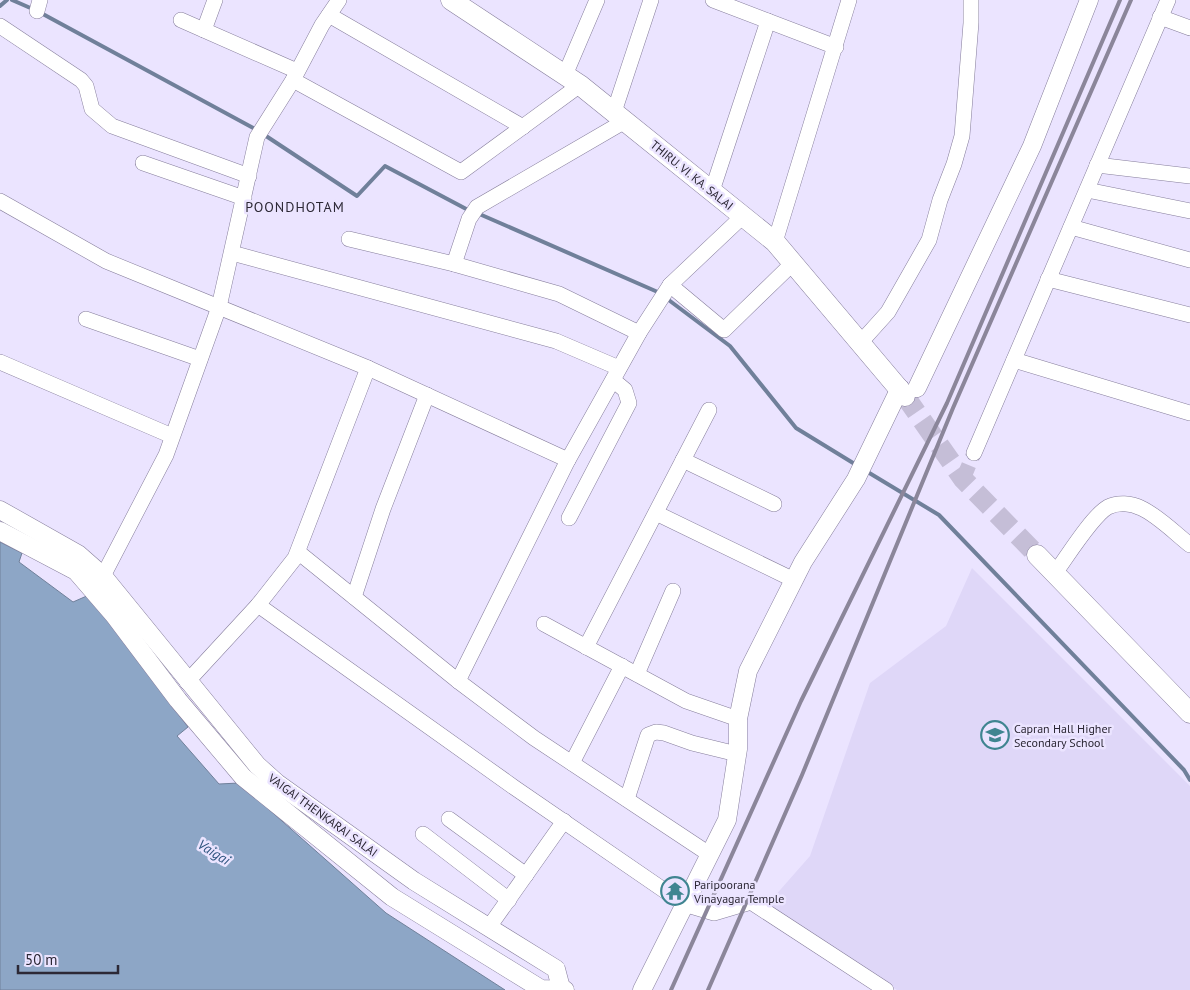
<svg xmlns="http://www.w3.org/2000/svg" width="1190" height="990" viewBox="0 0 1190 990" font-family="'PT Sans',sans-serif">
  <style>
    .built { fill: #dfd7f8 }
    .water { fill: #8da6c6; stroke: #70809a }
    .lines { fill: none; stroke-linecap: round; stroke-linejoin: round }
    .stream { stroke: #70809a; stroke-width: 4 }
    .minor-tunnel { stroke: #c5bed7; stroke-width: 15; stroke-dasharray: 15 8; stroke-linecap: butt }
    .secondary-tunnel { stroke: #c5bed7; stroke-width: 20; stroke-dasharray: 20 10; stroke-linecap: butt }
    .minor-casing { stroke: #867e9c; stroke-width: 16 }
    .tertiary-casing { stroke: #867e9c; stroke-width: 19 }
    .secondary-casing { stroke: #867e9c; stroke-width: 21 }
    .minor { stroke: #fff; stroke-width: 15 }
    .tertiary { stroke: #fff; stroke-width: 18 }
    .secondary { stroke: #fff; stroke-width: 20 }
    .rail { stroke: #8b869a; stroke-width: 4 }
    .labels { text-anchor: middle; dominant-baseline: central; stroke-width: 5; stroke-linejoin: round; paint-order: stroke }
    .street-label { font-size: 12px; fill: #2c2835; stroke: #ebe4ff }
    .poi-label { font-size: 12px; fill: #2c2835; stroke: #ebe4ff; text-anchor: start }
    .neighbourhood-label { font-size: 14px; letter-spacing: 1px; fill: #2c2835; stroke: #ebe4ff }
    .water-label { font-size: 14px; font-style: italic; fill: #2c527d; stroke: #ebe4ff }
  </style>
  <rect width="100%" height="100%" fill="#ebe4ff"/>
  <path class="built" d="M972 568 1190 786V990H897L766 906 810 856 870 683 946 626Z"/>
  <path class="water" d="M0 542 22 553 19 562 73 602 89 595 188 727 177 736 219 784 239 783 386 913 505 990H0Z"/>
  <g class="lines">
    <g class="stream">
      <path d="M12 0 35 10"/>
      <path d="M0 6 7 0"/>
      <path d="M41 13 257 130"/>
      <path d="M263 134 357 196 385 166 470 211"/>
      <path d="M477 213 660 293"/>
      <path d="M666 298 730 346 796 428 858 466"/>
      <path d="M866 471 939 515 1184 770 1190 780"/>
    </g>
    <path class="minor-tunnel" d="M963 479 974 453"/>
    <path class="secondary-tunnel" d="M905 396 963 479 1037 555"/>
    <defs>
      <g id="minor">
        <path d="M713 0 836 47"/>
        <path d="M37 11 40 0"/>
        <path d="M329 15 523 127"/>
        <path d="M1160 17 1190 28"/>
        <path d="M181 20 297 71"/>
        <path d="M0 26 81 80 86 86 92 109 112 126 249 176"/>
        <path d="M204 30 215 0"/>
        <path d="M565 75 597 0"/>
        <path d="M293 80 461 172 580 85"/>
        <path d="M614 112 651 0"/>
        <path d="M143 163 244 198"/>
        <path d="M1097 165 1190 176"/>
        <path d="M1087 190 1190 211"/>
        <path d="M712 191 768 21"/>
        <path d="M0 201 106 261 368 368 568 460"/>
        <path d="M1071 227 1190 260"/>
        <path d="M349 239 454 264 559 294 639 333"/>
        <path d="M775 242 849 0"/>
        <path d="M232 253 556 341 619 368"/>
        <path d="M454 264 469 219 477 207 625 121"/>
        <path d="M1048 279 1190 315"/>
        <path d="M670 285 724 330 793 263"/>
        <path d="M86 319 200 359"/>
        <path d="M861 342 888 312 929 240 940 200 954 164 962 136 971 23V0"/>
        <path d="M1014 360 1190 413"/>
        <path d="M0 362 172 436"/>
        <path d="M974 453 1168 0"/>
        <path d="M683 460 774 504"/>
        <path d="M656 513 794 580"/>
        <path d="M569 518 629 403 625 390 613 380"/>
        <path d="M298 552 458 681 534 738 709 854"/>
        <path d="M1055 573C1067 557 1092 516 1108 507 1118 502 1131 503 1141 508 1157 515 1176 534 1190 545"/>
        <path d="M103 576 166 455 219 307 257 137 293 80 322 25 339 0"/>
        <path d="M354 597 383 509 427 395"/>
        <path d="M258 605 515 788 684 904 714 913 751 902 886 990"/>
        <path d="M544 624 686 701 738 719"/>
        <path d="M586 647 709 410"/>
        <path d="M637 674 673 591"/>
        <path d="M458 681 568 460 639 333 670 285 743 216"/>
        <path d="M187 682 258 605 295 558 368 368"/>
        <path d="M572 763 622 666"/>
        <path d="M627 799 648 735 656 732 664 733 692 743 737 754"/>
        <path d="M449 819 526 875"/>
        <path d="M423 834 509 900"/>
        <path d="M489 927 564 821"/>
      </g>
      <g id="tertiary">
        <path d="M917 388 1032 146 1089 0"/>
        <path d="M0 510 78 554 103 576 257 765 277 783 414 881 556 969 561 988"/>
        <path d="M0 531 76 571 114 615 178 700 243 777 392 897 541 989 565 990"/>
        <path d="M642 990 727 820 738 749V719L748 671 803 562 856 479 900 388"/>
      </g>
      <g id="secondary">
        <path d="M451 0 580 85 775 242 905 396"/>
        <path d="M1037 555 1190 713"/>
      </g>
    </defs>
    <use href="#minor" class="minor-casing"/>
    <use href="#tertiary" class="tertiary-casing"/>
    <use href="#secondary" class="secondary-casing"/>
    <use href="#minor" class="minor"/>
    <use href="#tertiary" class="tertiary"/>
    <use href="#secondary" class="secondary"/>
    <g class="rail">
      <path d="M671 990 801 701 947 403 1120 0"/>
      <path d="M708 990 802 775 953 408 1131 0"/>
    </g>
  </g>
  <defs>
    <symbol id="school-ring" viewBox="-11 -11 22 22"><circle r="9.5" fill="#ebe4ff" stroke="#408591" stroke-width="1.5"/><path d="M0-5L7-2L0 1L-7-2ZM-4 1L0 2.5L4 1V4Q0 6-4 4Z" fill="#408591"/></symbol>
    <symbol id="temple-ring" viewBox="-11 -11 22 22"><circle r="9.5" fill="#ebe4ff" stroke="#408591" stroke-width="1.5"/><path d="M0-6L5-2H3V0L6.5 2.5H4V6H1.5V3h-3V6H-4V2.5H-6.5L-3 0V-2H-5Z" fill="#408591"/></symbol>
  </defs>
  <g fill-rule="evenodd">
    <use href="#school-ring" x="979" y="719" width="32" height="32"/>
    <use href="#temple-ring" x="659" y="875" width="32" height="32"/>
  </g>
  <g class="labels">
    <g class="street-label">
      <text transform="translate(692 175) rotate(39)">THIRU. VI. KA. SALAI</text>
      <text transform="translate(323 815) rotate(36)">VAIGAI THENKARAI SALAI</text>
    </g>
    <g class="poi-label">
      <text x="1014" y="728">Capran Hall Higher<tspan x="1014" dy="14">Secondary School</tspan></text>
      <text x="694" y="884">Paripoorana<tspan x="694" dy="14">Vinayagar Temple</tspan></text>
    </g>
    <g class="neighbourhood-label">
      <text x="295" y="207">POONDHOTAM</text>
    </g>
    <g class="water-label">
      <text transform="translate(214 852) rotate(32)">Vaigai</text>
    </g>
  </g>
  <path d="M18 965v8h100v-8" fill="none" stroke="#2c2835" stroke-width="2.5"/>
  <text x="25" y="965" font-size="15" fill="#2c2835" stroke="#ebe4ff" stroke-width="4" paint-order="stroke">50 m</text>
</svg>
